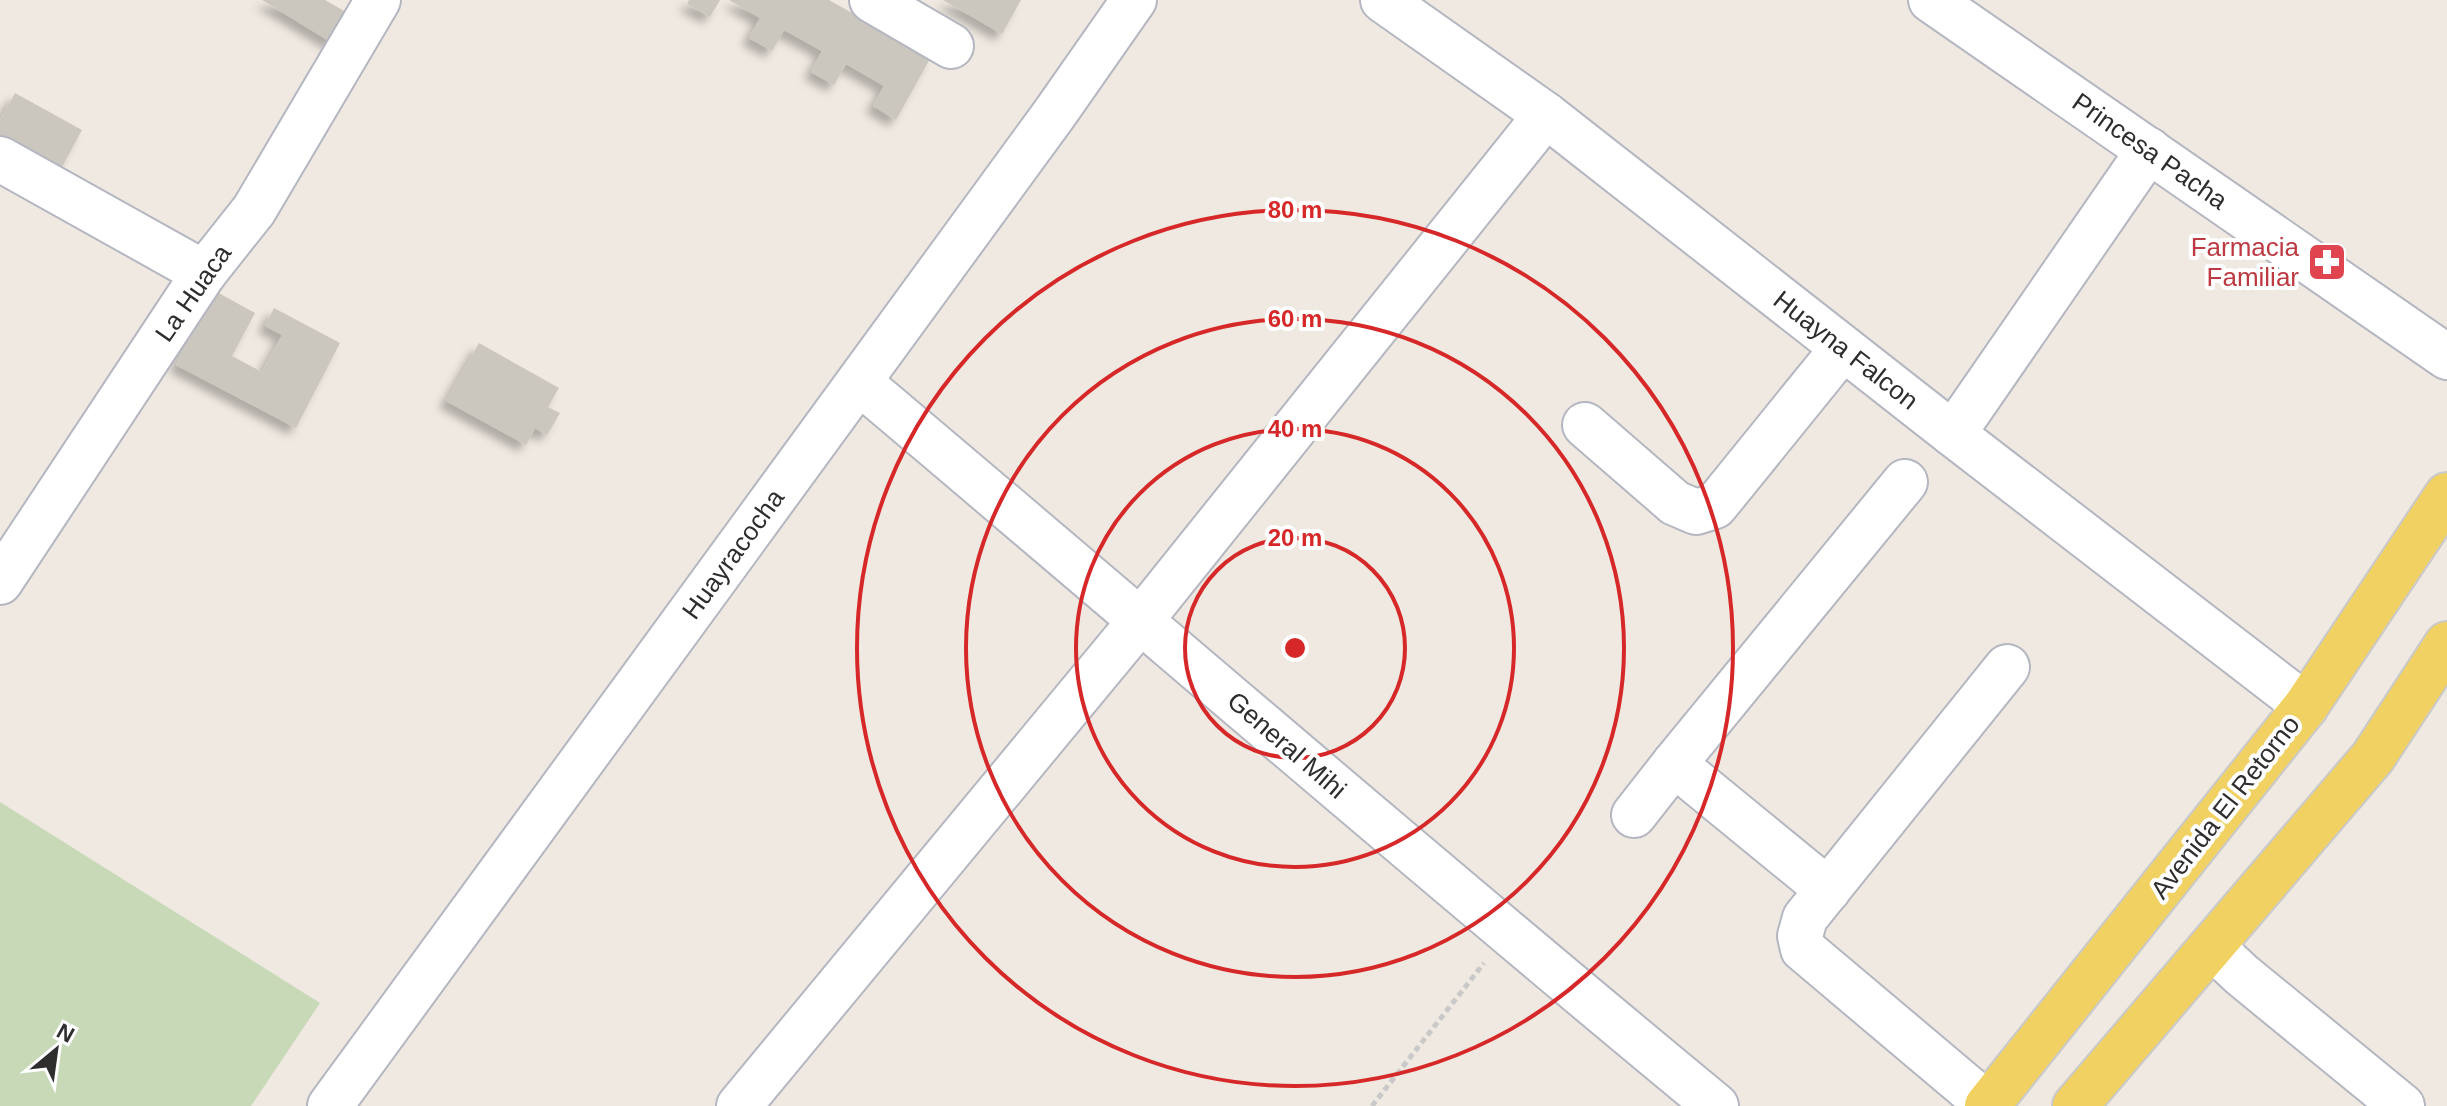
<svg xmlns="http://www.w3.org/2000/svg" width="2447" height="1106" viewBox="0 0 2447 1106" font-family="Arial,sans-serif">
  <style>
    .cemetery { fill: #c8d9b8 }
    .building { fill: #cbc7bf; filter: url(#shadow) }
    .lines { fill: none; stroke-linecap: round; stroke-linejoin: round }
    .minor-casing { stroke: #b4b7c1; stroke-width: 48 }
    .major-casing { stroke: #c9c9c9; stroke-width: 48 }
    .path { stroke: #c9c9c9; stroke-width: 5; stroke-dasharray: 6 4; stroke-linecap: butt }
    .minor { stroke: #fff; stroke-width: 44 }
    .major { stroke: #f2d163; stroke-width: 44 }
    .ring { fill: none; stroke: #d62828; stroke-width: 4 }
    .labels { text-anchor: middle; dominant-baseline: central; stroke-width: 8; stroke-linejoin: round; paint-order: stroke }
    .street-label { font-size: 26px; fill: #2e2e2e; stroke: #fff }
    .health-label { font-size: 26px; fill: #be3a42; stroke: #fff; text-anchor: end }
    .centre { fill: #d62828; stroke: #fff; stroke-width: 4 }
    .ring-label { font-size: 24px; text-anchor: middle; font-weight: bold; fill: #d62828; stroke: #fff; stroke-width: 8; stroke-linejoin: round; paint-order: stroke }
  </style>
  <defs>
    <filter id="shadow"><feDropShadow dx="-7" dy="7" stdDeviation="4" flood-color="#0004"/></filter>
  </defs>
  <rect width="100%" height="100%" fill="#efe9e1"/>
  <path class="cemetery" d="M0 802 320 1003 251 1106H0Z"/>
  <g class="building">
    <path d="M262 0H325L351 15 334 44Z"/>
    <path d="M689 0H720L710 17 687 4Z"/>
    <path d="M729 0H829L931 57 896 120 873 106 884 86 846 64 834 85 811 72 822 51 784 30 772 51 749 38 760 18Z"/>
    <path d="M943 0H1021L1002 34Z"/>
    <path d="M15 93 82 130 57 176 0 144V120Z"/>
    <path d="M215 291 255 313 232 356 262 372 282 335 265 326 274 308 340 343 296 428 176 365Z"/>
    <path d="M479 343 559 388 548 407 560 413 547 435 535 428 526 445 446 401Z"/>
  </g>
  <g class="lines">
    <defs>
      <g id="minor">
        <path d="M872 0 951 46"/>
        <path d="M1383 0 1546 115 1953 434 2306 706"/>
        <path d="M1931 0 2447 357"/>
        <path d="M0 159 204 273"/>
        <path d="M859 382C1145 623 1427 868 1716 1106"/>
        <path d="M1585 425 1675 503 1696 512 1715 506 1843 348"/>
        <path d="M1953 434 2149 150"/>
        <path d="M0 582 204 273 254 210 378 0"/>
        <path d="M1674 764 1905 482"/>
        <path d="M1634 815 1674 764 1828 890"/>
        <path d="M2212 947 2242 975 2402 1106"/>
        <path d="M1988 1105 1803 949 1800 936 1805 918 2007 667"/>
        <path d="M330 1106 1055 113 1134 0"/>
        <path d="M739 1106 1141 620 1546 115"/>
      </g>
      <g id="major">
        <path d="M1987 1106 2306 706 2447 495"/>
        <path d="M2075 1106 2373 757 2447 644"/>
      </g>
    </defs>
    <use href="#minor" class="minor-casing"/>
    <use href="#major" class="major-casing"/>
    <path class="path" d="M1372 1106 1484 963"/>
    <use href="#minor" class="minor"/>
    <use href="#major" class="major"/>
  </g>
  <g class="ring">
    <circle cx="1295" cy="648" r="110"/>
    <circle cx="1295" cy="648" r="219"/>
    <circle cx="1295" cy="648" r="329"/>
    <circle cx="1295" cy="648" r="438"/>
  </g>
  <defs>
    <symbol id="pharmacy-square" viewBox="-11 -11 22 22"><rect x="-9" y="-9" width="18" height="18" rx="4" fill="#e0444e" stroke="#fff"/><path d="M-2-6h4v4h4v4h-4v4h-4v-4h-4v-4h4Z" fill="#fff"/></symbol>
  </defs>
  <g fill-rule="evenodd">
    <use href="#pharmacy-square" x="2305" y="240" width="44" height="44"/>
  </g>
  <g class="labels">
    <g class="street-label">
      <text transform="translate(2150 151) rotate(35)">Princesa Pacha</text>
      <text transform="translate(193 293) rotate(-55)">La Huaca</text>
      <text transform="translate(1846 350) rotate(38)">Huayna Falcon</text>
      <text transform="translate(733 554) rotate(-54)">Huayracocha</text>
      <text transform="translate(1287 745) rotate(41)">General Mihi</text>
      <text transform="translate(2225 807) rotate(-52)">Avenida El Retorno</text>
    </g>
    <g class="health-label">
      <text x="2299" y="247">Farmacia<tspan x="2299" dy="30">Familiar</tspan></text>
    </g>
  </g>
  <circle cx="1295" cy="648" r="12" class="centre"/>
  <g class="ring-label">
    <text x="1295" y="218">80 m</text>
    <text x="1295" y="327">60 m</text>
    <text x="1295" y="437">40 m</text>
    <text x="1295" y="546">20 m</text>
  </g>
  <g transform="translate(56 1050) rotate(29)" stroke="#ffffff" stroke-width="6" paint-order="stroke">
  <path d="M0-6L14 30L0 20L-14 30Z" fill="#2e2e2e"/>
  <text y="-12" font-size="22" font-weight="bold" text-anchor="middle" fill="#2e2e2e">N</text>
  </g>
</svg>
